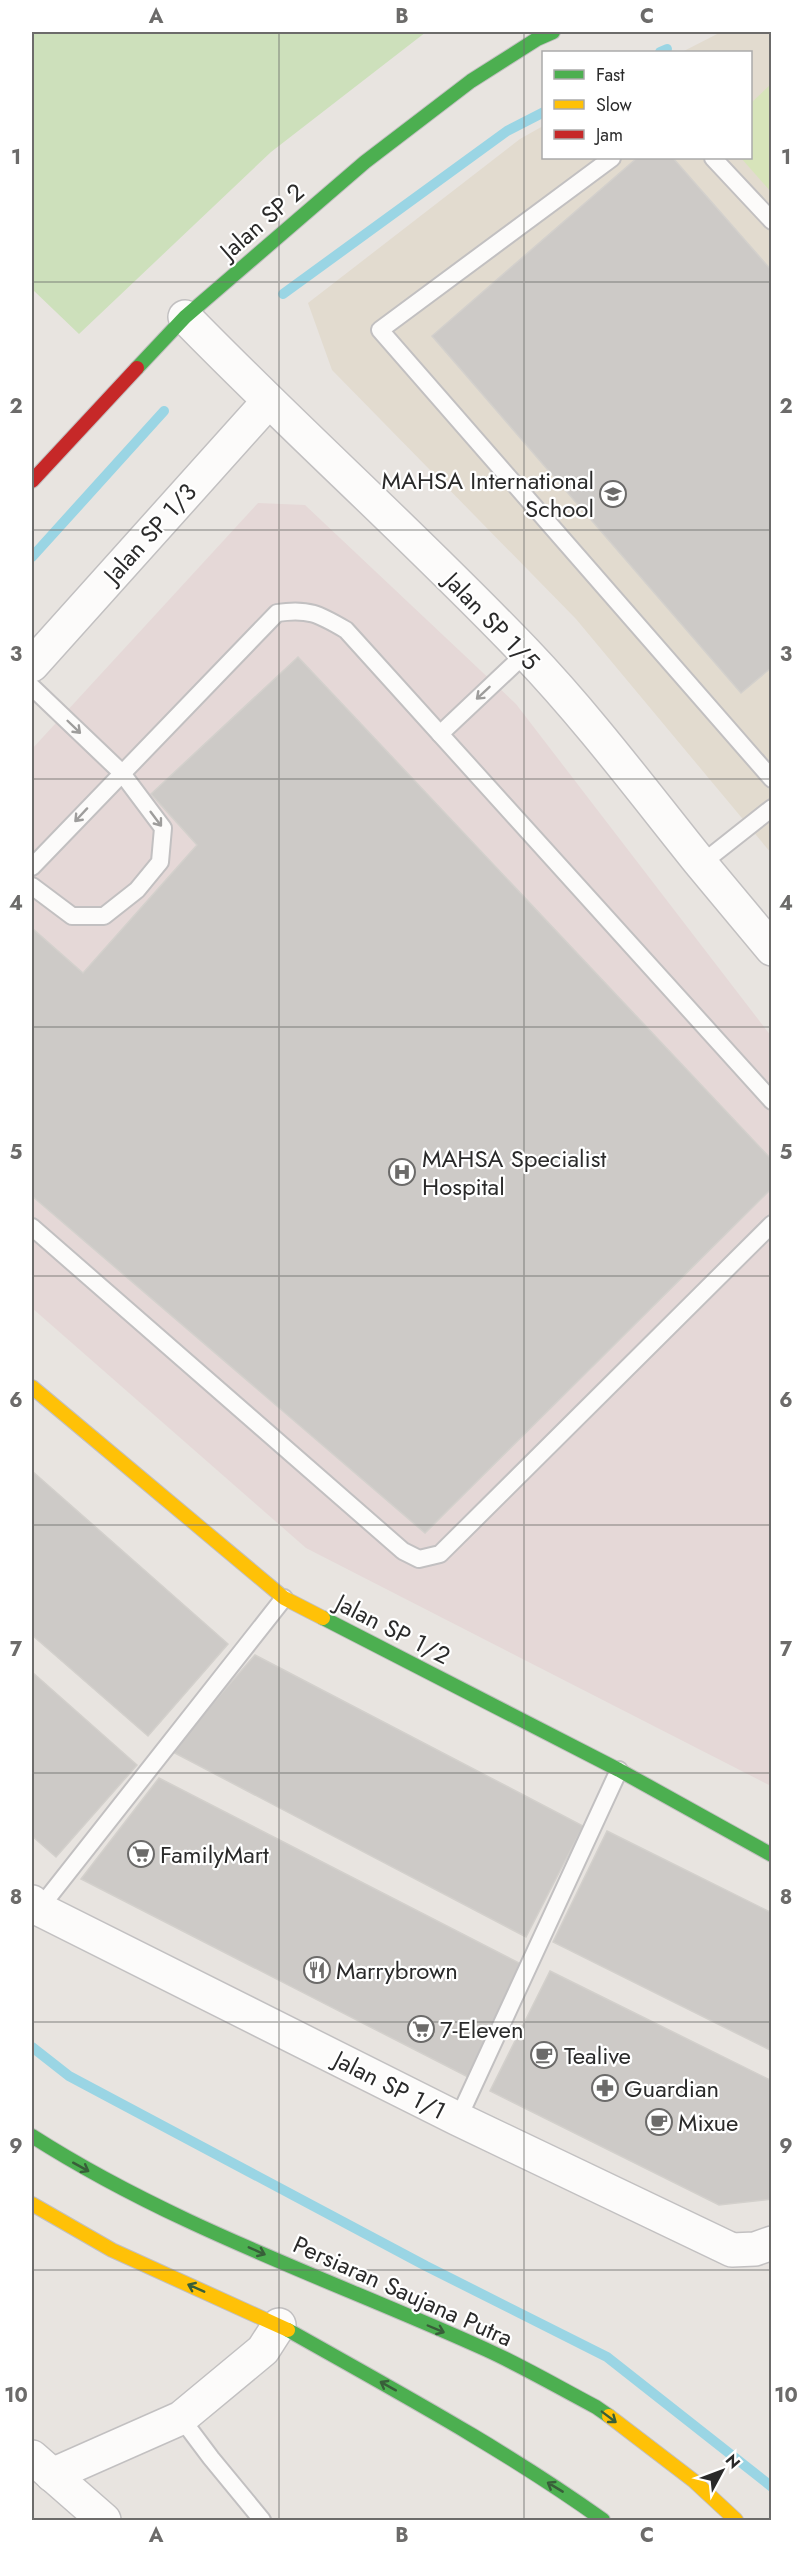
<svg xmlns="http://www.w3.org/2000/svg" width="803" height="2552" viewBox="0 0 803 2552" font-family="Jost,sans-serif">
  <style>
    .education { fill: #e2dbcf }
    .medical { fill: #e5d8d7 }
    .green { fill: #cde0bb }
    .pitch { fill: #d7e4ba }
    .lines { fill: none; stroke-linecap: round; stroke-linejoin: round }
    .stream { stroke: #9ad5e4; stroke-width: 10 }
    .building { fill: #cdcac7; stroke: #d3d0cc; stroke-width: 1.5 }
    .lane-casing { stroke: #c2c0c1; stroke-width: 20 }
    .street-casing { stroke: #c2c0c1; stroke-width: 36 }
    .fast-casing { stroke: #c2c0c1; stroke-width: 16 }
    .slow-casing { stroke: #c2c0c1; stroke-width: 16 }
    .jam-casing { stroke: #c2c0c1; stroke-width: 16 }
    .lane { stroke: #fcfbfa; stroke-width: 16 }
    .street { stroke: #fcfbfa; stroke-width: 33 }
    .fast { stroke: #4caf50; stroke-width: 14 }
    .slow { stroke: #ffc107; stroke-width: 14 }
    .jam { stroke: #c62828; stroke-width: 14 }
    .oneway { stroke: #9e9d9c }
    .oneway2 { stroke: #385f39 }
    .grid { fill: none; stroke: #6c6b6a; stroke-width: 1.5; stroke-opacity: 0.55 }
    .labels { text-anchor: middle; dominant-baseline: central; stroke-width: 4.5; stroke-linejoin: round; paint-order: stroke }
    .street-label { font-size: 24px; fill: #2a2a2a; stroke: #fff }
    .poi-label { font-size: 24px; fill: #2a2a2a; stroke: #fff; text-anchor: start }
    .neatline { fill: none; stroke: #6c6b6a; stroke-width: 2 }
    .grid-label { font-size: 20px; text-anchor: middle; font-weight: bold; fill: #6c6b6a }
  </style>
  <rect width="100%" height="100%" fill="#e8e4e0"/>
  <path class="education" d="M721 32H771V853L576 619 332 370 308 303 520 139 543 126 544 158H750V52H682Z"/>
  <path class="medical" d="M258 503 305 505 516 704 771 1036V1786L306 1548 32 1308V749Z"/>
  <path class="green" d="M32 32H426L271 152 79 334 32 289Z"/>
  <path class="pitch" d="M771 84V192L741 158H750L751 103Z"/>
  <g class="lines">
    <g class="stream">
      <path d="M660 52 667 49"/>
      <path d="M283 294 507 131 544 112"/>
      <path d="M32 557 164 411"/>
      <path d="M32 2047 69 2076 426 2266 607 2357 772 2487"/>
    </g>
  </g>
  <g class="building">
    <path d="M637 158H673L772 271V667L741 693 432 336Z"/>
    <path d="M298 657 772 1160V1188L425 1533 32 1196V931L33 929 83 973 197 845 151 794Z"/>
    <path d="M32 1471 228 1644 148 1736 32 1635Z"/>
    <path d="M255 1655 583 1826 526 1937 171 1751Z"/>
    <path d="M32 1672 137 1765 56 1857 32 1836Z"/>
    <path d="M159 1778 525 1966 468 2077 81 1879Z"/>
    <path d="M607 1831 772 1913V2051L553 1942Z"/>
    <path d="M550 1971 772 2081V2199L719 2205 490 2091Z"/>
  </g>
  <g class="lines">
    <defs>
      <g id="lane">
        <path d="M612 158 380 330 772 779"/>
        <path d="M713 158 772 221"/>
        <path d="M32 687 121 772 163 828 160 862 137 890 104 916H72L32 886"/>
        <path d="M440 734 526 653"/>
        <path d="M701 864 772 808"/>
        <path d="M32 867 277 613C308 608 319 614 346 630L772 1101"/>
        <path d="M32 1227 403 1551 419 1559 440 1554 772 1224"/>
        <path d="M39 1909 284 1598"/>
        <path d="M458 2119 619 1770"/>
        <path d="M181 2418 211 2458 262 2520"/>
      </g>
      <g id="street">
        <path d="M185 317C296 431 415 537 525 652 589 719 644 793 702 865 725 893 749 921 772 949"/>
        <path d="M32 665 268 402"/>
        <path d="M32 1902 39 1909 458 2119 732 2250 755 2249 772 2243"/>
        <path d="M32 2457 104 2520"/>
        <path d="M52 2475 181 2418 263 2350 279 2325"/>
      </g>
      <g id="fast">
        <path d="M137 368 185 317 365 162 471 81 537 39 553 32"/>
        <path d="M323 1618 619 1770 772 1855"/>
        <path d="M32 2136C174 2227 335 2281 487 2350 524 2367 560 2388 596 2407L609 2416"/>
        <path d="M288 2330C394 2390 504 2449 603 2520"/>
      </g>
      <g id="slow">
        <path d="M32 1387 284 1598 323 1618"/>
        <path d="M32 2204 112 2250 288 2330"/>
        <path d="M609 2416 694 2481 736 2520"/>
      </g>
      <path id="jam" d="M32 481 137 368"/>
    </defs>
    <use href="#lane" class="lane-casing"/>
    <use href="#street" class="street-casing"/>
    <use href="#fast" class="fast-casing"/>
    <use href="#slow" class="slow-casing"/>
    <use href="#jam" class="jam-casing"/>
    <use href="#lane" class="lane"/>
    <use href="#street" class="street"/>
    <use href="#fast" class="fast"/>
    <use href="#slow" class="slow"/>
    <use href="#jam" class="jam"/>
  </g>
  <defs><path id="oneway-shaft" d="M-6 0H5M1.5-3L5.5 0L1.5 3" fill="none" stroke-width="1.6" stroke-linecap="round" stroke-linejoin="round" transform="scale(1.5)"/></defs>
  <g class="oneway">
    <use href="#oneway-shaft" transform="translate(483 693) rotate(137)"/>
    <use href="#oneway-shaft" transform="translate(74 727) rotate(44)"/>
    <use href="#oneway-shaft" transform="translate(81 815) rotate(133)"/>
    <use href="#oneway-shaft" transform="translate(156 819) rotate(53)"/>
  </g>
  <g class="oneway2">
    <use href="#oneway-shaft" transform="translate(81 2167) rotate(29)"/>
    <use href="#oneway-shaft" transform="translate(257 2251) rotate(24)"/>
    <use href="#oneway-shaft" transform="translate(196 2288) rotate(-156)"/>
    <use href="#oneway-shaft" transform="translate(436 2329) rotate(23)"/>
    <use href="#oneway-shaft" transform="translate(388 2386) rotate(-151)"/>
    <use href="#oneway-shaft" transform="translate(609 2417) rotate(37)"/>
    <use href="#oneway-shaft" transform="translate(555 2487) rotate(-149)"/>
  </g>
  <path class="grid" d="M279 32V2520M524 32V2520M32 282H772M32 530H772M32 779H772M32 1027H772M32 1276H772M32 1525H772M32 1773H772M32 2022H772M32 2270H772"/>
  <defs>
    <symbol id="school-ring" viewBox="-11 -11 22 22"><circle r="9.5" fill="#fff" stroke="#6c6b6a" stroke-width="1.5"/><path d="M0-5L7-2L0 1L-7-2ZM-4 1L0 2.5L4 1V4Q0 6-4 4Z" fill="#6c6b6a"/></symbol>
    <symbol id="hospital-ring" viewBox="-11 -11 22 22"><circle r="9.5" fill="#fff" stroke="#6c6b6a" stroke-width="1.5"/><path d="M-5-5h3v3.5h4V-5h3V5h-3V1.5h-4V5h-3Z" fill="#6c6b6a"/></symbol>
    <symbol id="supermarket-ring" viewBox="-11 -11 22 22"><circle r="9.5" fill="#fff" stroke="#6c6b6a" stroke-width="1.5"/><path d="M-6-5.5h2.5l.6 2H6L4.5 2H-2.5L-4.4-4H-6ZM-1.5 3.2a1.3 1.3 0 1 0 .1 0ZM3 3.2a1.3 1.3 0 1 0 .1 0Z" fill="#6c6b6a"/></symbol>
    <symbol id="restaurant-ring" viewBox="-11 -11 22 22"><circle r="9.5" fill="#fff" stroke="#6c6b6a" stroke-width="1.5"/><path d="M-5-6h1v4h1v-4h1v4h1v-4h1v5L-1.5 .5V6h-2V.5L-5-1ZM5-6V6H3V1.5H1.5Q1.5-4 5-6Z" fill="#6c6b6a"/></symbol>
    <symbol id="cafe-ring" viewBox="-11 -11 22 22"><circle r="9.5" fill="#fff" stroke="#6c6b6a" stroke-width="1.5"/><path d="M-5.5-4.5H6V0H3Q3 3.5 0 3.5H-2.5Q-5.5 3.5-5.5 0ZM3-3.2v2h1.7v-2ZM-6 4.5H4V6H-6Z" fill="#6c6b6a"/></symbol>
    <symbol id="pharmacy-ring" viewBox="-11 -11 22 22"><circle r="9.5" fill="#fff" stroke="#6c6b6a" stroke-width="1.5"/><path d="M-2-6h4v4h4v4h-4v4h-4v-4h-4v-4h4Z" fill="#6c6b6a"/></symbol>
  </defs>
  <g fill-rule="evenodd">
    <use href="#school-ring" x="598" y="479" width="30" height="30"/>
    <use href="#hospital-ring" x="387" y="1157" width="30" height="30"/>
    <use href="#supermarket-ring" x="126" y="1839" width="30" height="30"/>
    <use href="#restaurant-ring" x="302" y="1955" width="30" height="30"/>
    <use href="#supermarket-ring" x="406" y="2014" width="30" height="30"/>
    <use href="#cafe-ring" x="529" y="2040" width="30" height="30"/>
    <use href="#pharmacy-ring" x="590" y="2073" width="30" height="30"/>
    <use href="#cafe-ring" x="644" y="2107" width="30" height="30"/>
  </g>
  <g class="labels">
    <g class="street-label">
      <text transform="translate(262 221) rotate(-41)">Jalan SP 2</text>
      <text transform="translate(150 533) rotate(-48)">Jalan SP 1/3</text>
      <text transform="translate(492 621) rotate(46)">Jalan SP 1/5</text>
      <text transform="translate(393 1629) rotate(27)">Jalan SP 1/2</text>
      <text transform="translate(390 2085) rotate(27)">Jalan SP 1/1</text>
      <text transform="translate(403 2291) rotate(24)">Persiaran Saujana Putra</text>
    </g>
    <g class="poi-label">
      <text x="594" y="480" text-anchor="end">MAHSA International<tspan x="594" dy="28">School</tspan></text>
      <text x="422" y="1158">MAHSA Specialist<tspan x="422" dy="28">Hospital</tspan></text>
      <text x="160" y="1854">FamilyMart</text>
      <text x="336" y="1970">Marrybrown</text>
      <text x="440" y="2029">7-Eleven</text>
      <text x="564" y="2055">Tealive</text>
      <text x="624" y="2088">Guardian</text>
      <text x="678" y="2122">Mixue</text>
    </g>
  </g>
  <rect width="803" height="2552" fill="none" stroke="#ffffff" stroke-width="66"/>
  <rect x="542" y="51" width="210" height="108" fill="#ffffff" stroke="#aaaaaa" stroke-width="1.5"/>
  <rect x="554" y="70" width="30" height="9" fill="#4caf50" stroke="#aaaaaa" stroke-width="1.5"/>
  <text x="596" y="81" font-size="18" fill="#2a2a2a">Fast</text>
  <rect x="554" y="100" width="30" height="9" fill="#ffc107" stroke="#aaaaaa" stroke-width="1.5"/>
  <text x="596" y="111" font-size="18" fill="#2a2a2a">Slow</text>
  <rect x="554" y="130" width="30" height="9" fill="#c62828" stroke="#aaaaaa" stroke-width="1.5"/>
  <text x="596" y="141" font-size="18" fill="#2a2a2a">Jam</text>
  <g transform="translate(722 2471) rotate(49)" stroke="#ffffff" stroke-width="4.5" paint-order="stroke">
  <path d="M0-4.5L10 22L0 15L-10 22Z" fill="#2a2a2a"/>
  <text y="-9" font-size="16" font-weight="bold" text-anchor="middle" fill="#2a2a2a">N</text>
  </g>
  <rect x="33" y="33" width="737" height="2486" class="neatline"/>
  <g class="grid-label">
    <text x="156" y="23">A</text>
    <text x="402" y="23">B</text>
    <text x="647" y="23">C</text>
    <text x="16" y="164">1</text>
    <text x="786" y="164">1</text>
    <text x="16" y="413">2</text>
    <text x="786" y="413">2</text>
    <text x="16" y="661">3</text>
    <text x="786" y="661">3</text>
    <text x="16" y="910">4</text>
    <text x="786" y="910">4</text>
    <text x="16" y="1159">5</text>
    <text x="786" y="1159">5</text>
    <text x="16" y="1407">6</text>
    <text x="786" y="1407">6</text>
    <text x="16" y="1656">7</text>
    <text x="786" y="1656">7</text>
    <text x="16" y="1904">8</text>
    <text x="786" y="1904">8</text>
    <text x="16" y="2153">9</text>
    <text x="786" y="2153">9</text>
    <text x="16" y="2402">10</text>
    <text x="786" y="2402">10</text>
    <text x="156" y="2542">A</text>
    <text x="402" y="2542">B</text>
    <text x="647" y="2542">C</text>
  </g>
</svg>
